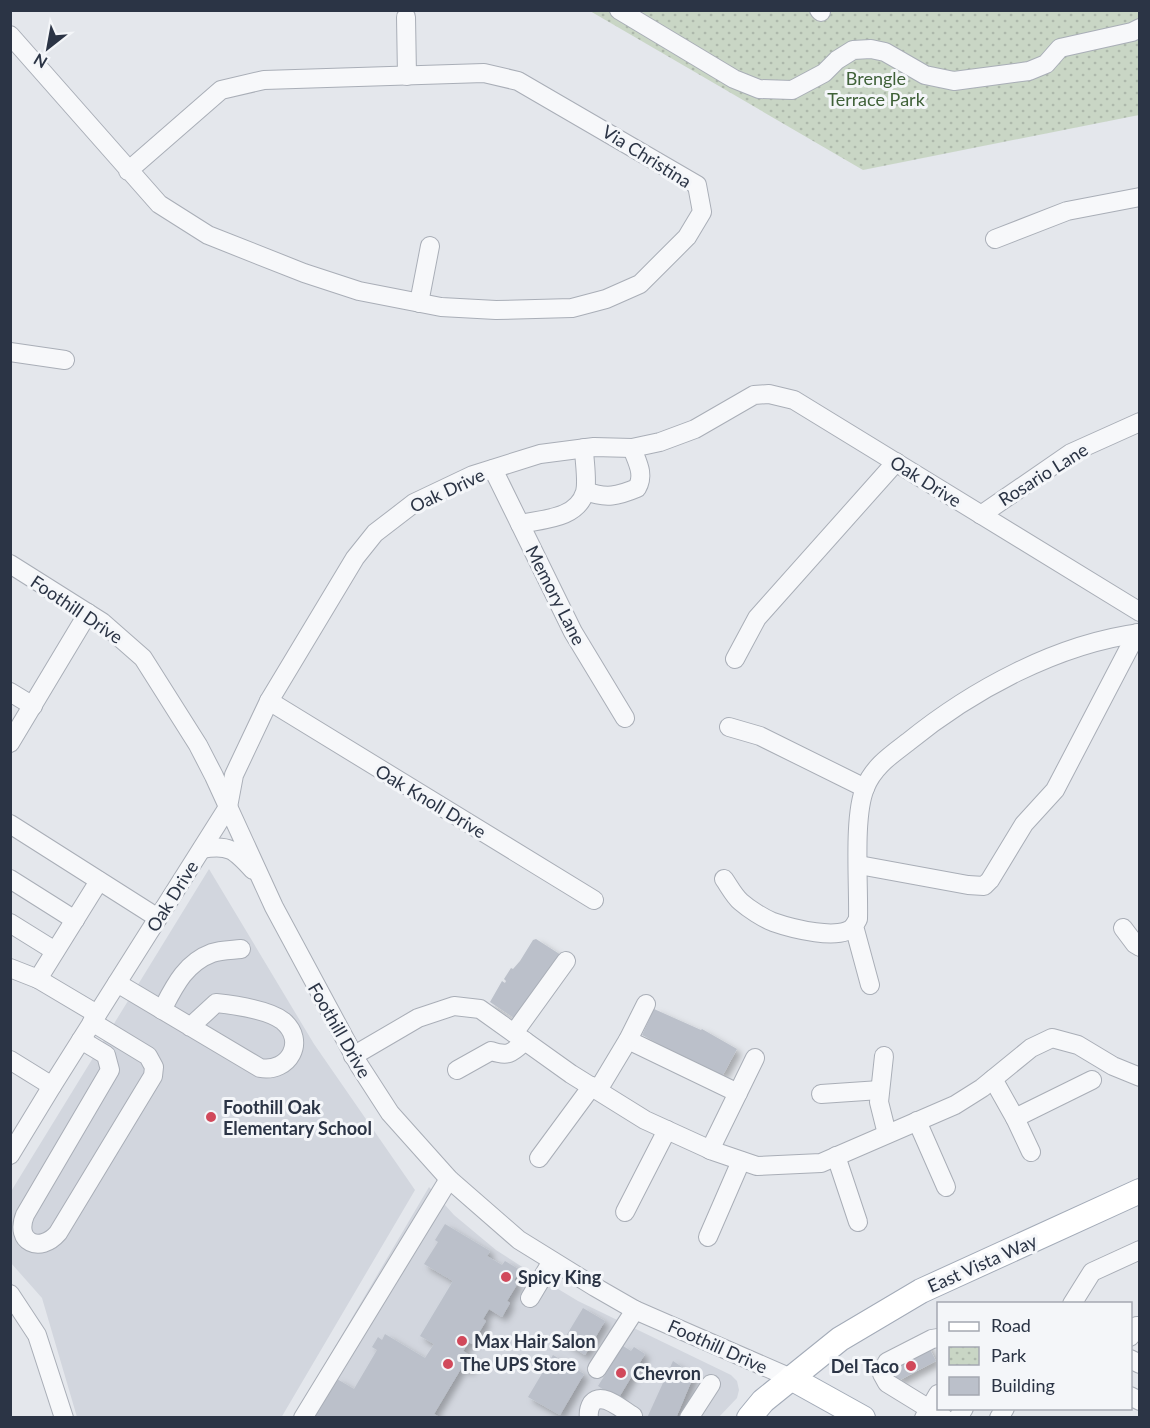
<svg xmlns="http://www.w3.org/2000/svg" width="1150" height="1428" viewBox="0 0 1150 1428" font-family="Lato,sans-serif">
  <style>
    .built { fill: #d2d6de }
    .park { fill: url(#park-dots) }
    .building { fill: #bbc0ca; filter: url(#shadow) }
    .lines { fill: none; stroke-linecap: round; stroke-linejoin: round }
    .minor-casing { stroke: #a9aeb7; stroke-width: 20 }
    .major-casing { stroke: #a3abb8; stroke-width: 26 }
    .minor { stroke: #f7f8fa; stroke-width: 18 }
    .major { stroke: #fff; stroke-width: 24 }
    .poi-dot { fill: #d1495b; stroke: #f4f6f9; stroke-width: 2 }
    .labels { text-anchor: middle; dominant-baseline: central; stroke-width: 6; stroke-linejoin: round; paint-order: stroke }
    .park-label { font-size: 18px; fill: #3f6138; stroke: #f4f6f9 }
    .street-label { font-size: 18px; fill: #2b3445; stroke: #f4f6f9 }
    .poi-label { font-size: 18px; font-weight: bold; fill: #2b3445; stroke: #f4f6f9; text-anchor: start }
  </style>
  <defs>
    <pattern id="park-dots" width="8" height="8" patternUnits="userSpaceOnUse" patternTransform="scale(1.5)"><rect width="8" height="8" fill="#c9d6c5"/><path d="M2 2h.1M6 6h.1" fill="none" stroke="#adb8ab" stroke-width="1.8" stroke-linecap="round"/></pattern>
    <filter id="shadow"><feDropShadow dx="4.5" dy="4.5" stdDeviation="3" flood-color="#0004"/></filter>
  </defs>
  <rect width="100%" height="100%" fill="#e4e7ec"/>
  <g class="built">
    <path d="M209 869 314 1044 415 1190 281 1418 77 1417 42 1298 11 1263 10 1193Z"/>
    <path d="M429 1187 454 1215 496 1250 530 1272 578 1301 731 1375 737 1381 739 1390 737 1398 719 1417 293 1418Z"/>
  </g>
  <path class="park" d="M590 11H1139V115L863 170Z"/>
  <g class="building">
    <path d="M536 939 561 955 514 1018 490 1002 502 981 505 983 506 981 504 979 511 968 513 969 520 961 533 940Z"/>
    <path d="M654 1009 701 1030 702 1029 737 1049 723 1075 691 1061 642 1035Z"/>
    <path d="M445 1224 490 1251 487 1256 502 1265 505 1261 520 1270 514 1280 518 1283 507 1301 510 1303 502 1317 489 1309 483 1319 486 1321 472 1344 469 1342 463 1351 476 1359 469 1371 462 1367 434 1414 441 1418H314L337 1379 354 1389 377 1350 372 1347 378 1337 382 1340 385 1334 425 1358 434 1344 420 1336 453 1281 424 1264 438 1242 435 1240Z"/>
    <path d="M583 1308 605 1321 585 1355 563 1341Z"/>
    <path d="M926 1342 936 1361 898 1381 888 1363Z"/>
    <path d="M623 1346 631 1351 634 1347 645 1354 618 1399 598 1386Z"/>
    <path d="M553 1355 584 1374 560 1415 528 1397Z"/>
    <path d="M673 1361 694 1375 676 1418H647Z"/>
  </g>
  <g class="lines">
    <defs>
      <g id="minor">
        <path d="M619 10 734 79 759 89 792 90 824 73 837 60 853 50 871 49 885 52 925 75 954 81 1029 71 1046 64 1060 48 1132 32 1140 28"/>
        <path d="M819 10 821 12"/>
        <path d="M406 17 407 76"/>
        <path d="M10 35 159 204 208 235 304 273 359 291 441 307 496 310 572 308 606 299 640 284 687 237 702 212 697 185 518 81 484 73 264 80 221 90 128 171"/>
        <path d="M995 239 1067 211 1140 197"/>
        <path d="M419 303 430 246"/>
        <path d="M10 352 65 360"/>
        <path d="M493 469 573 632 625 718"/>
        <path d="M586 491C606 499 618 496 637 488 645 474 637 462 632 448"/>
        <path d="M981 515 1071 453 1140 422"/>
        <path d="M520 524C543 519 577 519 585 492 588 482 584 459 584 448"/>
        <path d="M10 564 102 622 143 658 198 745 214 776 274 907 359 1065 390 1113 449 1179 519 1240 595 1287 635 1310 791 1378"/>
        <path d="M735 659 757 618 896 462"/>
        <path d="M10 692 33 706"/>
        <path d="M269 701 594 900"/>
        <path d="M729 727 760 736 865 788"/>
        <path d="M10 743 88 613"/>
        <path d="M10 824 158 918"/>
        <path d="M202 849C229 844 235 850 253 870"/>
        <path d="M859 865 968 885 984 886 990 880 1024 824 1055 790 1137 633"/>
        <path d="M10 879 75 920"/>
        <path d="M724 879C729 886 734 896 741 902 749 909 763 918 773 922 790 928 842 942 854 926"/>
        <path d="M10 923 55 951"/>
        <path d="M1123 928 1135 944 1140 947"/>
        <path d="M10 968 38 979 97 1014"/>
        <path d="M38 979 99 881"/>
        <path d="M117 983 260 1068C289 1073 307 1041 283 1021 269 1010 234 1005 216 1003L190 1027"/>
        <path d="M870 985 854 926 858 919C859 885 853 817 865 788 873 767 891 755 908 742 972 690 1057 644 1140 633"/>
        <path d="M162 1010C174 987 185 963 212 953 220 950 232 950 241 949"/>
        <path d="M514 1033 566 961"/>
        <path d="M81 1040 106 1055 110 1070 25 1215C14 1242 40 1254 58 1233L153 1076 154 1067 148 1056 92 1022"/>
        <path d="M628 1040 738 1093"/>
        <path d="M353 1056 418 1018 454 1006 480 1009 571 1074 645 1120 713 1151 757 1166 821 1163 955 1105 982 1088 1031 1048 1052 1038 1078 1045 1113 1066 1140 1077"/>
        <path d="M884 1056 879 1102 887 1134"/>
        <path d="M10 1060 52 1086"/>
        <path d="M457 1070 491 1051C509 1057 512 1053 525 1041"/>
        <path d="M993 1079 1015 1118 1092 1080"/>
        <path d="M598 1090 628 1040 646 1004"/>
        <path d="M821 1094 880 1090"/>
        <path d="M1015 1118 1031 1152"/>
        <path d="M917 1121 946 1187"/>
        <path d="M710 1150 755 1058"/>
        <path d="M10 1155 52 1086 228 807 234 775 269 701 355 558 375 533 414 503 473 475 540 454 594 447 632 448 660 442 695 429 754 395 769 394 794 400 1140 612"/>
        <path d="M836 1156 858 1222"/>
        <path d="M539 1158 592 1086"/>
        <path d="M625 1212 667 1130"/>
        <path d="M708 1237 741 1161"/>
        <path d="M10 1294 37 1335 64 1418"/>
        <path d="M530 1298 552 1261"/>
        <path d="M1072 1304 1092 1272 1140 1250"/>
        <path d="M1130 1337 1137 1326H1140"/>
        <path d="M938 1338 932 1339 887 1362 882 1374 887 1383 944 1418"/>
        <path d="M1130 1359 1140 1364"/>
        <path d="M597 1369 635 1310"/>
        <path d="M1130 1396 1140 1401"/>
        <path d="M303 1418 449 1179"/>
        <path d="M589 1418C588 1412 589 1408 592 1403 603 1391 622 1410 633 1416"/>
        <path d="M689 1418 711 1384"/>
        <path d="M924 1418 938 1394"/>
        <path d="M958 1418 964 1408"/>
        <path d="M999 1418 1005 1408"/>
      </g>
      <g id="major">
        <path d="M791 1378 863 1418"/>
        <path d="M749 1418 763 1401 840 1339 921 1291 1140 1191"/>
      </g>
    </defs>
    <use href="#minor" class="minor-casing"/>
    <use href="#major" class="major-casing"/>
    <use href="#minor" class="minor"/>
    <use href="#major" class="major"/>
  </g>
  <g class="poi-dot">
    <circle cx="211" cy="1117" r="6"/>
    <circle cx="506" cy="1277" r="6"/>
    <circle cx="462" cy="1341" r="6"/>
    <circle cx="448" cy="1364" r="6"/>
    <circle cx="911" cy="1366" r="6"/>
    <circle cx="621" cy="1373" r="6"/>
  </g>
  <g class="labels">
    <g class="park-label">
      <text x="876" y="78">Brengle<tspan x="876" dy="21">Terrace Park</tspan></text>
    </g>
    <g class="street-label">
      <text transform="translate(647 156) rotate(32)">Via Christina</text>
      <text transform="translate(1043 474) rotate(-32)">Rosario Lane</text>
      <text transform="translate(926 481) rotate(32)">Oak Drive</text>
      <text transform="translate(447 490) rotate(-25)">Oak Drive</text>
      <text transform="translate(556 595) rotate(63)">Memory Lane</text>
      <text transform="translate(77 609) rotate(34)">Foothill Drive</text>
      <text transform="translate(431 801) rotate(31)">Oak Knoll Drive</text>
      <text transform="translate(172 896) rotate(-58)">Oak Drive</text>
      <text transform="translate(340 1030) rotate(60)">Foothill Drive</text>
      <text transform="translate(982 1263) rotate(-24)">East Vista Way</text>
      <text transform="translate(718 1346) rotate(24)">Foothill Drive</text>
    </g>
    <g class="poi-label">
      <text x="223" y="1107">Foothill Oak<tspan x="223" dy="21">Elementary School</tspan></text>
      <text x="518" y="1277">Spicy King</text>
      <text x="474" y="1341">Max Hair Salon</text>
      <text x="460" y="1364">The UPS Store</text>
      <text x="899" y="1366" text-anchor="end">Del Taco</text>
      <text x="633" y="1373">Chevron</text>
    </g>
  </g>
  <rect width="1150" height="1428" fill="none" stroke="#2b3445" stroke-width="24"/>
  <rect x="937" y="1302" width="195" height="108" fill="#f4f6f9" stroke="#a4a8b1" stroke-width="1.5"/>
  <rect x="949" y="1322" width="30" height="9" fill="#ffffff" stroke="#a4a8b1" stroke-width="1.5"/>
  <text x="991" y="1332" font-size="18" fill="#2b3445">Road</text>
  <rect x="949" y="1347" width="30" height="18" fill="url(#park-dots)" stroke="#a4a8b1" stroke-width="1.5"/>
  <text x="991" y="1362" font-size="18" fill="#2b3445">Park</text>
  <rect x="949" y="1377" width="30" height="18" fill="#bbc0ca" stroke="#a4a8b1" stroke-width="1.5"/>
  <text x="991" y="1392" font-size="18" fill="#2b3445">Building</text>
  <g transform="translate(48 48) rotate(211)" stroke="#f4f6f9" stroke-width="4.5" paint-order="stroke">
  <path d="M0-4.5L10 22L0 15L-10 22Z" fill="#2b3445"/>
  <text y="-9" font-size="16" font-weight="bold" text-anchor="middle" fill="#2b3445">N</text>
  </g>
</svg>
